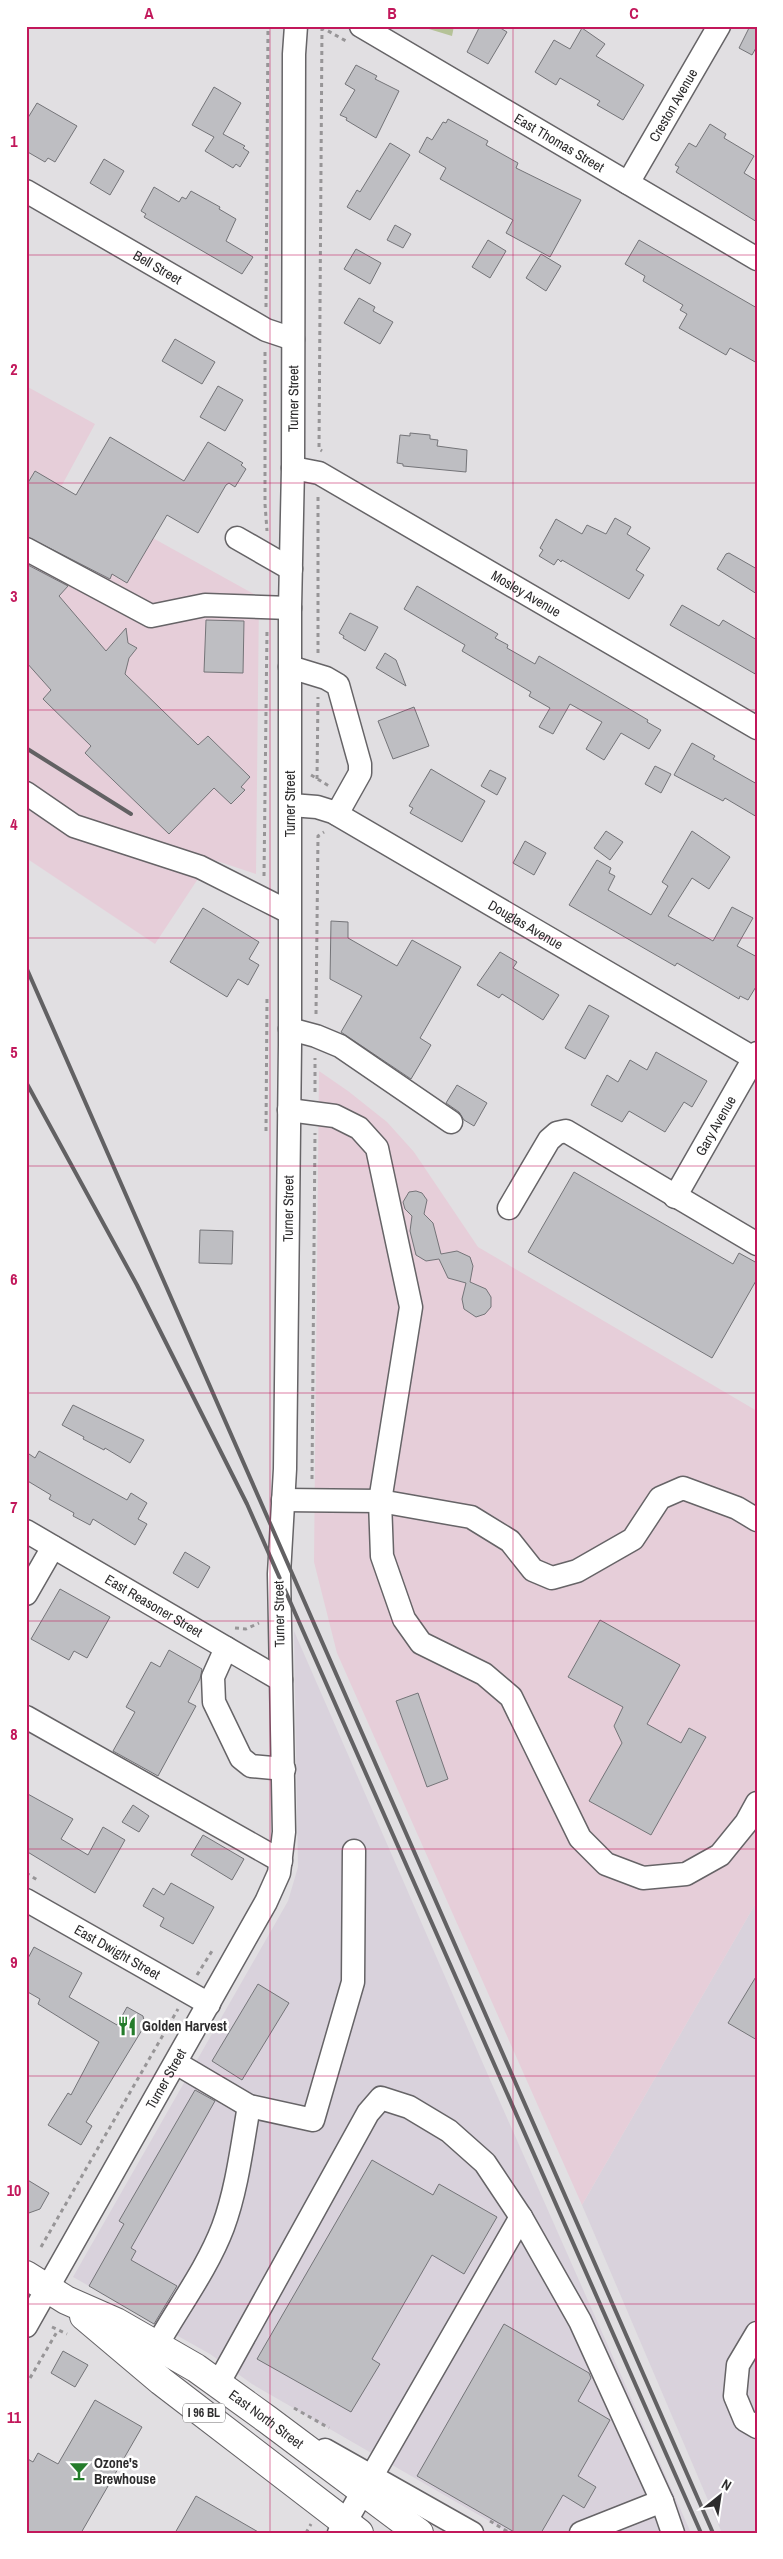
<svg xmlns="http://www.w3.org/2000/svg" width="783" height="2559" viewBox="0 0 783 2559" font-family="'Archivo Narrow',sans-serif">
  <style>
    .built { fill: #d9d2dc }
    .industrial { fill: #e6ced9 }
    .green { fill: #b5c297 }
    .building { fill: #bebec2; stroke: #747478 }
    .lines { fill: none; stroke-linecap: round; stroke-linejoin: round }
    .minor-casing { stroke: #666467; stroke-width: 25 }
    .major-casing { stroke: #666467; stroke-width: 30 }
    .path { stroke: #979597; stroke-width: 3; stroke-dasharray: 4 4; stroke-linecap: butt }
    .minor { stroke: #fff; stroke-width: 22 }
    .major { stroke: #fff; stroke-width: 28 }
    .rail { stroke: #626163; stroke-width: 4 }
    .grid { fill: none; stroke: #c2185b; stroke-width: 1; stroke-opacity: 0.55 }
    .labels { text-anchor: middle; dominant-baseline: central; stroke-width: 5; stroke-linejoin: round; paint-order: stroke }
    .shield { fill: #fff; stroke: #6c6b6c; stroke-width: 1 }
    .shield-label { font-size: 12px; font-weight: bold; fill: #2d2c2d }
    .street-label { font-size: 14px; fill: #2d2c2d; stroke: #fff }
    .poi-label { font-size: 14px; font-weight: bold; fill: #2d2c2d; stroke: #fff; text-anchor: start }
    .neatline { fill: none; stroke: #c2185b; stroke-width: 2 }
    .grid-label { font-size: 16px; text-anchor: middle; font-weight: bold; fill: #c2185b }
  </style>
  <rect width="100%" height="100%" fill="#e1dfe2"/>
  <g class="built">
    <path d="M294 1631 488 2075 691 2533H510L252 2384 210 2354 73 2277 288 1901 298 1867Z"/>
    <path d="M757 1901V2533H722L582 2205Z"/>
  </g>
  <g class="industrial">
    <path d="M26 386 95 424 61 487 259 597 256 874 211 859 155 944 26 858Z"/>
    <path d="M319 1071 348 1091 387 1122 414 1152 478 1247 757 1411V1901L582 2205 337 1653 314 1562Z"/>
  </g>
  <path class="green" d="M419 26H454L452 36Z"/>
  <g class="building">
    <path d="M480 26H497L507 32 488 64 467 52Z"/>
    <path d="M750 26H757V46L752 55 739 48Z"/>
    <path d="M582 28 605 44 596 56 644 85 623 120 597 105 600 101 560 78 556 85 535 72 554 40 570 49Z"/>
    <path d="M356 65 377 76 375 79 399 91 376 138 346 120 347 118 340 115 355 90 345 84Z"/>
    <path d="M214 87 241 103 223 134 245 146 243 148 249 152 240 167 236 164 233 168 205 151 214 137 192 125Z"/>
    <path d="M37 103 77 126 55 162 48 158 45 162 26 151V121Z"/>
    <path d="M448 119 488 141 486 145 518 163 516 168 581 200 550 257 506 233 513 220 440 179 446 168 419 152 427 137 432 140 443 122 446 123Z"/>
    <path d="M710 124 726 134 724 138 754 156 744 173 757 181V222L676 172 679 167 675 165 689 143 696 147Z"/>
    <path d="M390 143 410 155 370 220 347 207 357 190 360 192Z"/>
    <path d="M104 159 124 171 110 195 90 183Z"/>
    <path d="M154 187 179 202 182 197 186 199 191 191 220 207 219 209 236 219 226 241 253 257 242 274 144 217 146 214 141 211Z"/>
    <path d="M395 225 411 234 403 248 387 240Z"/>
    <path d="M488 240 506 251 490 278 472 267Z"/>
    <path d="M639 240 757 308V363L730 348 726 355 679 328 687 314 680 310 683 305 643 281 645 276 625 264Z"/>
    <path d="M356 249 381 263 370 284 344 269Z"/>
    <path d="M541 254 561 266 546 291 526 278Z"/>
    <path d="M359 298 375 307 373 311 393 322 380 344 344 323Z"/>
    <path d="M175 339 215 362 202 384 162 361Z"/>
    <path d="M218 386 243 400 225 431 200 417Z"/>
    <path d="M410 433 430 435V439L438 440 437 446 467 450 466 472 403 466V464L397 463 400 435 410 436Z"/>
    <path d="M110 437 184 481 208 442 243 463 241 465 246 469 235 487 229 483 226 485 198 533 167 515 127 583 112 574 110 579 26 536V486L35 471 76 495Z"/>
    <path d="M615 518 631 527 627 534 650 548 636 570 644 575 629 599 562 560 561 562 558 559 554 565 539 556 543 550 540 548 556 519 582 534 587 525 606 534Z"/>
    <path d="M729 553 757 569V594L717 569 726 554Z"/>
    <path d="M26 564 68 586 59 596 106 651 126 628 128 643 137 648 129 658 125 674 198 745 208 736 250 777 241 787 245 790 231 804 214 788 169 834 85 753 91 746 43 699 51 690 26 662Z"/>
    <path d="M417 586 498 634 495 638 508 645 507 648 535 664 539 656 648 720 647 722 661 730 649 749 621 733 604 760 586 749 602 722 570 704 553 734 539 727 550 708 529 696 531 692 462 651 465 645 404 609Z"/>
    <path d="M682 605 719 626 723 620 757 640V675L670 625Z"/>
    <path d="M350 613 378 627 365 651 343 638 344 636 339 633Z"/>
    <path d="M206 620 244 621 243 673 204 672Z"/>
    <path d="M385 653 396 660 406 686 376 668Z"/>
    <path d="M414 707 429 746 393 759 378 721Z"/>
    <path d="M692 743 715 756 713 759 757 784V817L725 798 723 801 674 775Z"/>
    <path d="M655 766 671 774 661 793 645 784Z"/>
    <path d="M431 769 485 801 462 842 410 813 413 808 409 806Z"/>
    <path d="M490 770 506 778 497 795 481 786Z"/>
    <path d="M606 831 623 842 610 860 594 848Z"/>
    <path d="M692 831 730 857 709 889 692 878 668 916 713 941 732 907 753 918 737 946 757 957V985L748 1000 740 996 739 999 677 963 675 966 569 905 597 860 611 868 609 873 615 876 608 890 651 915 668 886 662 882Z"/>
    <path d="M525 841 546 853 534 875 513 863Z"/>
    <path d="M203 908 259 942 249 959 259 965 248 985 238 979 227 997 170 962Z"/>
    <path d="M331 921 348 922V938L397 966 412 940 461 967 420 1038 431 1045 411 1079 341 1032 362 996 330 979Z"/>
    <path d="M500 952 517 962 513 968 559 995 543 1020 502 994 499 998 477 985Z"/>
    <path d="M589 1005 609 1016 585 1059 565 1048Z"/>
    <path d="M656 1052 707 1081 692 1107 684 1102 665 1132 629 1111 622 1122 591 1105 607 1075 618 1082 630 1060 647 1070Z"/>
    <path d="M457 1085 487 1103 474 1126 464 1120 459 1112 446 1103Z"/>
    <path d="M574 1172 733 1264 739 1253 757 1263V1279L712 1358 528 1252Z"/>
    <path d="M416 1191 422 1193 427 1200 424 1214 433 1223 441 1254 457 1251 470 1257 473 1266 470 1282 486 1289 491 1297V1307L485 1314 476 1317 464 1309 462 1299 466 1283 448 1278 439 1259 426 1261 416 1255 410 1231 412 1216 405 1209 403 1202 409 1192Z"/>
    <path d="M200 1230 233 1231 232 1264 199 1263Z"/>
    <path d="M73 1405 144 1440 130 1463 105 1448 104 1450 83 1439 84 1437 62 1425Z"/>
    <path d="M39 1451 127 1500 131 1493 147 1503 138 1519 147 1524 135 1545 93 1519 90 1525 73 1516 74 1513 49 1499 51 1495 26 1480V1452L35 1458Z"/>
    <path d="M185 1552 210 1567 198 1588 173 1573Z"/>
    <path d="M60 1589 110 1617 87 1658 74 1651 69 1660 31 1639Z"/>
    <path d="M600 1620 680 1665 647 1724 681 1743 689 1728 706 1737 651 1835 589 1801 622 1743 614 1726 623 1707 568 1677Z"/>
    <path d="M169 1650 202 1669 200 1679 188 1702 196 1706 158 1776 113 1751 135 1712 126 1707 151 1662 160 1667Z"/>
    <path d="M418 1693 448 1779 427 1787 396 1701Z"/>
    <path d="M26 1793 73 1819 61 1839 88 1855 103 1827 125 1840 95 1893 26 1851Z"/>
    <path d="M133 1805 149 1816 139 1832 122 1822Z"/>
    <path d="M203 1835 244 1859 232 1880 191 1855Z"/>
    <path d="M171 1883 214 1907 193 1944 160 1926 164 1918 143 1906 153 1888 164 1895Z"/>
    <path d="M34 1947 82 1973 69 1997 117 2025 127 2007 143 2016 145 2025 86 2122 92 2126 81 2145 48 2125 68 2093 71 2095 99 2042 38 2004 40 1999 26 1991V1962Z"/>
    <path d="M757 1975V2040L728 2023Z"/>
    <path d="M258 1984 289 2003 242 2080 212 2061Z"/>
    <path d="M195 2090 215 2101 131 2248 136 2251 131 2260 177 2286 154 2324 89 2286 124 2224 119 2221Z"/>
    <path d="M372 2160 433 2195 439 2184 497 2217 464 2274 432 2255 372 2359 380 2364 351 2412 257 2359Z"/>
    <path d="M26 2179 49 2193 40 2209 26 2214Z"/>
    <path d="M504 2324 589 2373 591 2378 578 2401 610 2420 578 2476 596 2487 584 2508 563 2495 541 2533H516L417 2476Z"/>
    <path d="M63 2351 88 2365 75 2387 51 2373Z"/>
    <path d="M95 2400 142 2427 81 2533H26V2458L33 2462 38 2453 58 2464Z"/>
    <path d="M196 2496 260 2533H175Z"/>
  </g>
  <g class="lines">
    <defs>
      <g id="minor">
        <path id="s1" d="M361 26 757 259"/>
        <path id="s2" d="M628 183 719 26"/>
        <path id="s3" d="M26 191 266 330 293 339"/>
        <path id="s4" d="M293 468 319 473 757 728"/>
        <path d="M237 538 291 569"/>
        <path d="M26 549 151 616 205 605 290 608"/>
        <path d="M290 667 326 678 338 685 360 764V773L337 814"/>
        <path d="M26 793 74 826 200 867 289 912"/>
        <path id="s5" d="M291 805 317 807 333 812 757 1060"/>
        <path d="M290 1029 316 1036 340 1046 451 1122"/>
        <path d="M289 1110 335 1116 359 1128 377 1148 411 1307 380 1501 382 1556 404 1619 421 1643 484 1674 511 1697 580 1838 606 1864 643 1878 686 1874 720 1855 746 1823 757 1803"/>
        <path id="s6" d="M675 1197 757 1053"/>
        <path d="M509 1208 549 1140 557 1133 566 1131 757 1244"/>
        <path d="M283 1500 380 1501 471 1517 510 1541 533 1570 552 1578 577 1571 633 1539 660 1498 683 1488 737 1508 757 1520"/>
        <path id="s7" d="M26 1531 281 1680"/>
        <path d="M26 1594 53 1547"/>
        <path d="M226 1648 213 1677 214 1702 241 1758 251 1766 284 1769"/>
        <path d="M26 1717 281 1861"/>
        <path id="s8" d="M26 1900 209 2004"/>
        <path d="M176 2063 249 2106 313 2120 353 1982 354 1851"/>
        <path id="s9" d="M26 2326 266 1902 279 1873 284 1832 279 1574 285 1469 290 1045V608L293 468 294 54 296 26"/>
        <path d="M757 2333 738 2365 735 2396 745 2420 757 2427"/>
        <path d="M157 2345C179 2306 207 2269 223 2227 237 2189 242 2146 249 2106"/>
        <path d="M218 2384 368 2113 381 2098 409 2107 449 2131 485 2163 521 2217 580 2321 662 2501 673 2533"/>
        <path d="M325 2450 472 2533"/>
        <path d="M339 2533 521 2217"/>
        <path d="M581 2533 662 2501"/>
      </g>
      <g id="major">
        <path id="s10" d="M26 2275 66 2300 116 2322 196 2368 268 2420 419 2533"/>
        <path d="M84 2316 161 2381 359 2533"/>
      </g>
    </defs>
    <use href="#minor" class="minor-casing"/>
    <use href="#major" class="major-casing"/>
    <g class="path">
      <path d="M321 27 346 41"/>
      <path d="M322 27 319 449 322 451"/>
      <path d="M266 307 268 26"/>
      <path d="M265 352V504L267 531"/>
      <path d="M318 653V497"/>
      <path d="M311 775 329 786"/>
      <path d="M317 779 318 697"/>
      <path d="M264 876 267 629"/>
      <path d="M316 1014 318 836 324 832"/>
      <path d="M315 1092V1058"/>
      <path d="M266 1131 267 997"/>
      <path d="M312 1479 315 1133"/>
      <path d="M235 1628 246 1629 259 1623"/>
      <path d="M26 1873 39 1881"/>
      <path d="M197 1975 212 1951"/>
      <path d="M41 2247 178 2009"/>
      <path d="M52 2327 67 2334"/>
      <path d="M26 2385 58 2330"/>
      <path d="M294 2408 329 2428"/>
      <path d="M490 2521 510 2533"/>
      <path d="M306 2533 311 2524"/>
    </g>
    <use href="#minor" class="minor"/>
    <use href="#major" class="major"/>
    <g class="rail">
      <path d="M26 748 131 814"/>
      <path d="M26 967 713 2533"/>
      <path d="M26 1082 137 1285 247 1504 701 2533"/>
    </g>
  </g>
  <path class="grid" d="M270 26V2533M513 26V2533M26 255H757M26 483H757M26 710H757M26 938H757M26 1166H757M26 1393H757M26 1621H757M26 1849H757M26 2076H757M26 2304H757"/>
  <defs>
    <symbol id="restaurant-bare" viewBox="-9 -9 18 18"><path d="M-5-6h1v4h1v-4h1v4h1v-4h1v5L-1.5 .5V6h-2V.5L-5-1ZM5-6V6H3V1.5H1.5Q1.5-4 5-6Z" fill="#247c2b" stroke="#fff" stroke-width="2.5" paint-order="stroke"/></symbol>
    <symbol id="bar-bare" viewBox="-9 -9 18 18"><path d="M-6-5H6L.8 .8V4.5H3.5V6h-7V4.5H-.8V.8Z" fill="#247c2b" stroke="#fff" stroke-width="2.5" paint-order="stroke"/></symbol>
  </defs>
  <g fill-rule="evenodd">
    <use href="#restaurant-bare" x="113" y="2012" width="28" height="28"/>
    <use href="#bar-bare" x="65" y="2457" width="28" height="28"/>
  </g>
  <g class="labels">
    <rect class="shield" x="183" y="2403.5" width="42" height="19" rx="4"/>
    <g class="shield-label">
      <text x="204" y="2413">I 96 BL</text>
    </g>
    <g class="street-label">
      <text stroke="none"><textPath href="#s2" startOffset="90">Creston Avenue</textPath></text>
      <text stroke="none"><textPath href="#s1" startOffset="230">East Thomas Street</textPath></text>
      <text stroke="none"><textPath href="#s3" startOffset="152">Bell Street</textPath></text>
      <text stroke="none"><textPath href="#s9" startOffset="1994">Turner Street</textPath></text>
      <text stroke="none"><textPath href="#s4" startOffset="266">Mosley Avenue</textPath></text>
      <text transform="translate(290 804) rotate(-90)">Turner Street</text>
      <text stroke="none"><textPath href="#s5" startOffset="266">Douglas Avenue</textPath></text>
      <text stroke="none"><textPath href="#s6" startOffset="82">Gary Avenue</textPath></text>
      <text stroke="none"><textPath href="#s9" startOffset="1184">Turner Street</textPath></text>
      <text stroke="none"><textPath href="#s7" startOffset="148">East Reasoner Street</textPath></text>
      <text transform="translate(279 1614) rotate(-91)">Turner Street</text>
      <text stroke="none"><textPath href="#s8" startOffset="105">East Dwight Street</textPath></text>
      <text stroke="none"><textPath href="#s9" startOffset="284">Turner Street</textPath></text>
      <text stroke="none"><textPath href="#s10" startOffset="281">East North Street</textPath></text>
    </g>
    <g class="poi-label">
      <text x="142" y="2026">Golden Harvest</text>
      <text x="94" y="2463">Ozone's<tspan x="94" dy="16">Brewhouse</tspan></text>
    </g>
  </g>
  <rect width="783" height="2559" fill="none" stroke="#ffffff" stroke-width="55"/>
  <g transform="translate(720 2496) rotate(30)" stroke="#ffffff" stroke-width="4" paint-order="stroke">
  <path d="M0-4L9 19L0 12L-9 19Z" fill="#2d2c2d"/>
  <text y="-8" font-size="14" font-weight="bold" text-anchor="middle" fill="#2d2c2d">N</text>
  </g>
  <rect x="28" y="28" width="728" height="2504" class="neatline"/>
  <g class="grid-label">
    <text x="149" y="19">A</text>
    <text x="392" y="19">B</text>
    <text x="634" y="19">C</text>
    <text x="14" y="147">1</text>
    <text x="14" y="375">2</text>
    <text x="14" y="602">3</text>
    <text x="14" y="830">4</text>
    <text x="14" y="1058">5</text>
    <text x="14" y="1285">6</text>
    <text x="14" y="1513">7</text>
    <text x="14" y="1740">8</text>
    <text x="14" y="1968">9</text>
    <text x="14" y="2196">10</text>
    <text x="14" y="2423">11</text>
  </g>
</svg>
